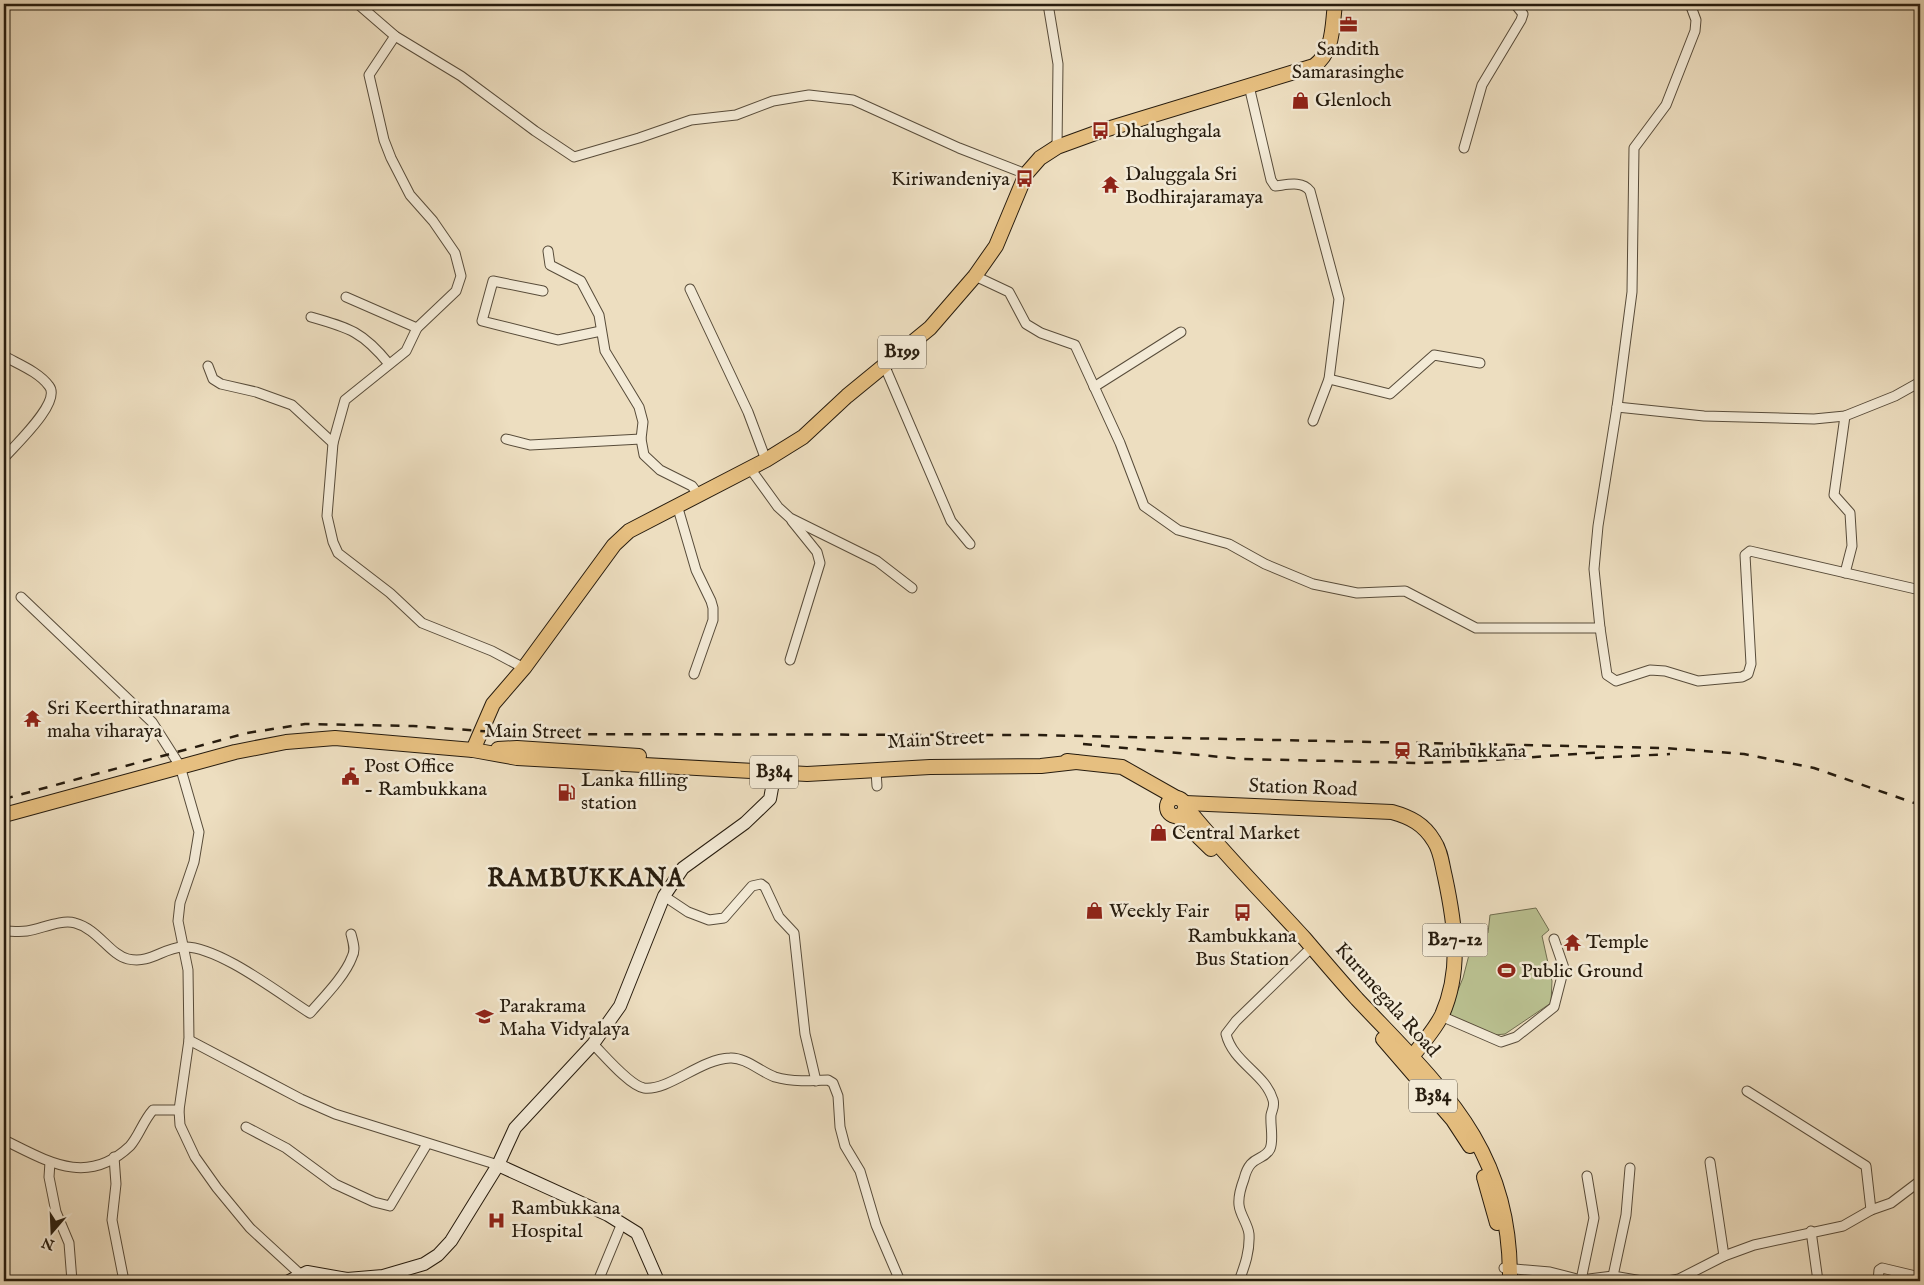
<svg xmlns="http://www.w3.org/2000/svg" width="1924" height="1285" viewBox="0 0 1924 1285" font-family="'IM FELL English',serif">
  <style>
    .green { fill: #bac191; stroke: #706e50 }
    .lines { fill: none; stroke-linecap: round; stroke-linejoin: round }
    .street-casing { stroke: #584c3a; stroke-width: 11 }
    .secondary-casing { stroke: #271c0e; stroke-width: 14 }
    .primary-casing { stroke: #271c0e; stroke-width: 16 }
    .street { stroke: #f3ead6; stroke-width: 9 }
    .secondary { stroke: #f3ead6; stroke-width: 12 }
    .primary { stroke: #e6bf80; stroke-width: 14 }
    .rail { stroke: #271c0e; stroke-width: 2.5; stroke-dasharray: 9 9; stroke-linecap: butt }
    .labels { text-anchor: middle; dominant-baseline: central; stroke-width: 5; stroke-linejoin: round; paint-order: stroke }
    .shield { fill: #f3ead6; stroke: #645a4a; stroke-width: 1 }
    .shield-label { font-size: 19px; font-weight: bold; fill: #271c0e }
    .poi-label { font-size: 20px; fill: #271c0e; stroke: #f3ead6; text-anchor: start }
    .street-label { font-size: 20px; fill: #271c0e; stroke: #f3ead6 }
    .district-label { font-size: 25px; font-weight: bold; letter-spacing: 1px; fill: #271c0e; stroke: #f3ead6 }
  </style>
  <rect width="100%" height="100%" fill="#eddec0"/>
  <filter id="stains"><feTurbulence type="fractalNoise" baseFrequency=".004" numOctaves="4"/><feColorMatrix values="0 0 0 0 .2 0 0 0 0 .09 0 0 0 0 .02 0 0 0 .5 -.17"/></filter>
  <radialGradient id="worn" r=".72"><stop offset=".6" stop-color="#630" stop-opacity="0"/><stop offset="1" stop-color="#630" stop-opacity=".3"/></radialGradient>
  <path class="green" d="M1536 908 1549 930 1542 936 1552 981 1551 1003 1505 1034 1495 1035 1448 1014 1463 978 1471 947 1488 933 1490 915Z"/>
  <g class="lines">
    <defs>
      <g id="street">
        <path d="M358 4 395 36 461 76 535 131 574 157 639 138 691 120 736 115 773 101 809 95 853 100 959 148 1026 174"/>
        <path d="M1048 4 1058 64 1057 147"/>
        <path d="M4 5V4"/>
        <path d="M395 36 369 75 384 140 391 158 410 195 433 221 455 253 461 276 456 291 417 328 406 351 345 400 333 443 327 516 333 542 338 553 390 593 422 623 492 651 524 668"/>
        <path d="M1249 86 1271 180 1275 186C1286 185 1302 180 1310 191L1339 299 1329 379 1313 421"/>
        <path d="M1464 148 1482 85 1521 20 1523 14 1515 4"/>
        <path d="M548 251 550 265 581 281 599 315 605 351 639 407 643 422 641 439 644 455 660 470 692 486 698 494"/>
        <path d="M975 276 1009 292 1026 324 1041 333 1075 345 1120 443 1144 506 1178 530 1229 544 1265 564 1313 584 1357 593 1405 591 1476 628H1600L1594 569 1598 526 1617 407 1632 292 1634 148 1666 105 1695 31 1696 20 1690 4"/>
        <path d="M690 289 748 412 766 460"/>
        <path d="M543 291 493 281 482 321 558 340 601 331"/>
        <path d="M346 297 417 328"/>
        <path d="M311 317C350 328 363 332 389 364"/>
        <path d="M4 356C18 364 39 372 49 386 62 402 15 445 4 458"/>
        <path d="M208 366 213 379 221 384 256 392 292 405 333 443"/>
        <path d="M885 367 951 521 970 544"/>
        <path d="M1329 379 1390 394 1434 355 1480 363"/>
        <path d="M1094 387 1181 332"/>
        <path d="M1617 407 1704 416 1814 419 1845 416 1895 396 1920 382"/>
        <path d="M506 439 530 445 641 439"/>
        <path d="M749 467 778 507 790 518 877 561 912 588"/>
        <path d="M677 505 696 570 711 601 713 608V620L694 674"/>
        <path d="M1845 573 1852 546 1850 513 1834 495 1845 416"/>
        <path d="M21 597 152 722 180 766 199 832 194 862 180 903 178 921 188 970 189 1040 179 1110 180 1125 195 1157 217 1188 250 1228 300 1274"/>
        <path d="M1600 628 1607 675 1616 681 1650 670 1665 671 1698 681 1742 677 1748 674 1751 664 1745 555 1750 551 1920 590"/>
        <path d="M790 660 820 563 817 552 792 521"/>
        <path d="M876 771 877 786"/>
        <path d="M664 896 688 912 709 920 724 918 752 886 761 884 765 887 779 917 794 933 805 1034 816 1081"/>
        <path d="M4 931C11 931 19 932 27 931 41 929 61 919 75 923 98 929 110 955 128 959 151 964 162 948 183 947 217 945 280 994 310 1013 323 998 345 976 352 957 356 950 353 942 351 934"/>
        <path d="M1441 1016 1501 1042 1516 1037 1554 1007 1564 968 1554 939"/>
        <path d="M189 1040 301 1099 335 1114 498 1165"/>
        <path d="M593 1044C604 1055 630 1086 644 1088 669 1091 700 1059 730 1058 745 1057 761 1072 775 1077 792 1082 811 1081 828 1080L833 1083 838 1096 840 1127 845 1146 860 1171 876 1225 900 1281"/>
        <path d="M1747 1091 1866 1166 1871 1210"/>
        <path d="M246 1127 286 1148 335 1184 374 1202 390 1206 427 1144"/>
        <path d="M4 1140C47 1161 87 1187 130 1146 139 1136 143 1121 153 1110H179"/>
        <path d="M114 1157 116 1184 112 1220 124 1281"/>
        <path d="M50 1162 49 1177 56 1212 69 1243 72 1281"/>
        <path d="M1710 1162 1724 1256"/>
        <path d="M1811 1231 1818 1281"/>
        <path d="M1504 1268 1550 1272 1581 1280 1613 1276 1642 1281"/>
        <path d="M1613 1276 1626 1215 1630 1168"/>
        <path d="M1581 1280 1594 1218 1587 1176"/>
        <path d="M598 1281 622 1223"/>
        <path d="M1239 1281C1245 1265 1250 1251 1249 1234 1248 1224 1240 1215 1239 1205 1238 1196 1241 1187 1244 1179 1250 1154 1263 1162 1270 1149 1274 1140 1270 1125 1271 1115 1272 1110 1275 1106 1273 1100 1265 1073 1233 1063 1226 1034L1236 1021 1312 947"/>
        <path d="M1668 1281 1679 1279 1724 1256 1754 1245 1843 1226 1871 1210 1891 1203 1920 1181"/>
        <path d="M1878 1281 1879 1270 1882 1268 1920 1277"/>
      </g>
      <g id="secondary">
        <path d="M498 1165 608 1215 637 1233 658 1281"/>
        <path d="M289 1281 307 1272 347 1279 383 1276 424 1264 438 1255 451 1241 498 1165 515 1128 593 1044 620 1006 664 896 683 868 745 823 770 799 776 766"/>
      </g>
      <g id="primary">
        <path d="M498 749 517 748 639 756"/>
        <path d="M473 750 493 704 524 668 614 545 629 531 766 460 803 437 847 396 930 328 975 276 996 246 1026 174 1040 158 1057 147 1101 131 1314 66C1334 51 1332 27 1335 4"/>
        <path d="M1067 761 1122 767 1175 797"/>
        <circle cx="1176" cy="807" r="9"/>
        <path d="M1185 803 1392 812C1410 817 1424 824 1434 841 1441 851 1442 865 1445 877 1455 924 1462 970 1442 1015 1434 1031 1419 1048 1408 1061"/>
        <path d="M1186 807C1223 853 1265 895 1305 939 1322 959 1339 979 1357 999 1442 1089 1511 1147 1510 1281"/>
        <path d="M4 815 235 752 286 742 335 738 369 741 473 750 517 758 807 774 930 767 1041 766 1076 762"/>
        <path d="M1177 816 1211 849"/>
        <path d="M1383 1039 1453 1120 1470 1146"/>
        <path d="M1484 1177 1497 1223"/>
      </g>
    </defs>
    <use href="#street" class="street-casing"/>
    <use href="#secondary" class="secondary-casing"/>
    <use href="#primary" class="primary-casing"/>
    <use href="#street" class="street"/>
    <use href="#secondary" class="secondary"/>
    <use href="#primary" class="primary"/>
    <g class="rail">
      <path d="M1083 744 1242 759 1420 763 1478 761 1604 752"/>
      <path d="M1595 758 1670 754"/>
      <path d="M4 799 247 733 305 724 413 726 523 734 1034 735 1665 748 1744 754 1814 768 1920 805"/>
    </g>
  </g>
  <defs>
    <symbol id="office-bare" viewBox="-9 -9 18 18"><path d="M-6-3h4V-5.5h4V-3h4V5H-6ZM-1-4.5V-3h2v-1.5ZM-6 0V1H6V0Z" fill="#8f2418" stroke="#f3ead6" stroke-width="2.5" paint-order="stroke"/></symbol>
    <symbol id="shop-bare" viewBox="-9 -9 18 18"><path d="M-5-2.5h2.3a2.7 3.5 0 0 1 5.4 0H5L5.5 6h-11ZM-1.5-2.5h3a1.5 2.3 0 0 0-3 0Z" fill="#8f2418" stroke="#f3ead6" stroke-width="2.5" paint-order="stroke"/></symbol>
    <symbol id="bus-bare" viewBox="-9 -9 18 18"><path d="M-5-6H5V4H4V6H2V4H-2V6H-4V4H-5ZM-3.5-4V0h7V-4ZM-3.5 1.2v1.5H-2V1.2ZM2 1.2v1.5H3.5V1.2Z" fill="#8f2418" stroke="#f3ead6" stroke-width="2.5" paint-order="stroke"/></symbol>
    <symbol id="temple-bare" viewBox="-9 -9 18 18"><path d="M0-6L5-2H3V0L6.5 2.5H4V6H1.5V3h-3V6H-4V2.5H-6.5L-3 0V-2H-5Z" fill="#8f2418" stroke="#f3ead6" stroke-width="2.5" paint-order="stroke"/></symbol>
    <symbol id="station-bare" viewBox="-9 -9 18 18"><path d="M-3-6H3Q5-6 5-4V2Q5 4 3 4L4.5 6H3L1.5 4h-3L-3 6H-4.5L-3 4Q-5 4-5 2V-4Q-5-6-3-6ZM-3.5-4v3h7v-3ZM-3.5 1v1.5H-2V1ZM2 1v1.5H3.5V1Z" fill="#8f2418" stroke="#f3ead6" stroke-width="2.5" paint-order="stroke"/></symbol>
    <symbol id="civic-bare" viewBox="-9 -9 18 18"><path d="M-.6-6.5H3V-4.5H.6V-3L4-1V1h2V6H-6V1h2V-1L-.6-3ZM-1.2 2.5V6h2.4V2.5Z" fill="#8f2418" stroke="#f3ead6" stroke-width="2.5" paint-order="stroke"/></symbol>
    <symbol id="fuel-bare" viewBox="-9 -9 18 18"><path d="M-5.5-6h7V0h2V4h1.3V-2.5L3-4.5l.8-.8L6-3V5H2.5V1h-1V6h-7ZM-4.2-4.7v3.2H.2V-4.7Z" fill="#8f2418" stroke="#f3ead6" stroke-width="2.5" paint-order="stroke"/></symbol>
    <symbol id="stadium-bare" viewBox="-9 -9 18 18"><path d="M0-5a6.5 5 0 1 0 0 10a6.5 5 0 1 0 0-10ZM-3.5-1.8h7v3.6h-7Z" fill="#8f2418" stroke="#f3ead6" stroke-width="2.5" paint-order="stroke"/></symbol>
    <symbol id="school-bare" viewBox="-9 -9 18 18"><path d="M0-5L7-2L0 1L-7-2ZM-4 1L0 2.5L4 1V4Q0 6-4 4Z" fill="#8f2418" stroke="#f3ead6" stroke-width="2.5" paint-order="stroke"/></symbol>
    <symbol id="hospital-bare" viewBox="-9 -9 18 18"><path d="M-5-5h3v3.5h4V-5h3V5h-3V1.5h-4V5h-3Z" fill="#8f2418" stroke="#f3ead6" stroke-width="2.5" paint-order="stroke"/></symbol>
  </defs>
  <g fill-rule="evenodd">
    <use href="#office-bare" x="1336" y="12" width="25" height="25"/>
    <use href="#shop-bare" x="1288" y="88" width="25" height="25"/>
    <use href="#bus-bare" x="1088" y="118" width="25" height="25"/>
    <use href="#bus-bare" x="1012" y="166" width="25" height="25"/>
    <use href="#temple-bare" x="1098" y="172" width="25" height="25"/>
    <use href="#temple-bare" x="20" y="706" width="25" height="25"/>
    <use href="#station-bare" x="1390" y="738" width="25" height="25"/>
    <use href="#civic-bare" x="338" y="764" width="25" height="25"/>
    <use href="#fuel-bare" x="554" y="780" width="25" height="25"/>
    <use href="#shop-bare" x="1146" y="820" width="25" height="25"/>
    <use href="#shop-bare" x="1082" y="898" width="25" height="25"/>
    <use href="#bus-bare" x="1230" y="900" width="25" height="25"/>
    <use href="#temple-bare" x="1560" y="930" width="25" height="25"/>
    <use href="#stadium-bare" x="1494" y="958" width="25" height="25"/>
    <use href="#school-bare" x="472" y="1004" width="25" height="25"/>
    <use href="#hospital-bare" x="484" y="1208" width="25" height="25"/>
  </g>
  <g class="labels">
    <g class="shield">
      <rect x="878" y="335.5" width="48" height="33" rx="4"/>
      <rect x="750" y="755.5" width="48" height="33" rx="4"/>
      <rect x="1422.5" y="923.5" width="65" height="33" rx="4"/>
      <rect x="1409" y="1079.5" width="48" height="33" rx="4"/>
    </g>
    <g class="shield-label">
      <text x="902" y="352">B199</text>
      <text x="774" y="772">B384</text>
      <text x="1455" y="940">B27-12</text>
      <text x="1433" y="1096">B384</text>
    </g>
    <g class="poi-label">
      <text x="1348" y="49" text-anchor="middle">Sandith<tspan x="1348" dy="23">Samarasinghe</tspan></text>
      <text x="1315" y="100">Glenloch</text>
      <text x="1115" y="131">Dhalughgala</text>
      <text x="1125" y="174">Daluggala Sri<tspan x="1125" dy="23">Bodhirajaramaya</tspan></text>
      <text x="1010" y="179" text-anchor="end">Kiriwandeniya</text>
      <text x="47" y="708">Sri Keerthirathnarama<tspan x="47" dy="23">maha viharaya</tspan></text>
      <text x="1417" y="751">Rambukkana</text>
      <text x="364" y="766">Post Office<tspan x="364" dy="23">- Rambukkana</tspan></text>
      <text x="581" y="780">Lanka filling<tspan x="581" dy="23">station</tspan></text>
      <text x="1172" y="833">Central Market</text>
      <text x="1109" y="911">Weekly Fair</text>
      <text x="1242" y="936" text-anchor="middle">Rambukkana<tspan x="1242" dy="23">Bus Station</tspan></text>
      <text x="1586" y="942">Temple</text>
      <text x="1521" y="971">Public Ground</text>
      <text x="499" y="1006">Parakrama<tspan x="499" dy="23">Maha Vidyalaya</tspan></text>
      <text x="511" y="1208">Rambukkana<tspan x="511" dy="23">Hospital</tspan></text>
    </g>
    <g class="street-label">
      <text transform="translate(533 732) rotate(1)">Main Street</text>
      <text transform="translate(936 740) rotate(-3)">Main Street</text>
      <text transform="translate(1303 788) rotate(2)">Station Road</text>
      <text transform="translate(1387 1000) rotate(48)">Kurunegala Road</text>
    </g>
    <g class="district-label">
      <text x="586" y="879">RAMBUKKANA</text>
    </g>
  </g>
  <rect width="1924" height="1285" fill="none" stroke="#eddec0" stroke-width="20"/>
  <rect x="5" y="5" width="1914" height="1275" fill="none" stroke="#271c0e" stroke-width="2.5"/>
  <rect x="10" y="10" width="1904" height="1265" fill="none" stroke="#271c0e"/>
  <g transform="translate(52 1232) rotate(199)" stroke="#f3ead6" stroke-width="4" paint-order="stroke">
  <path d="M0-4L9 19L0 12L-9 19Z" fill="#271c0e"/>
  <text y="-8" font-size="14" font-weight="bold" text-anchor="middle" fill="#271c0e">N</text>
  </g>
  <rect width="100%" height="100%" filter="url(#stains)"/>
  <rect width="100%" height="100%" fill="url(#worn)"/>
</svg>
